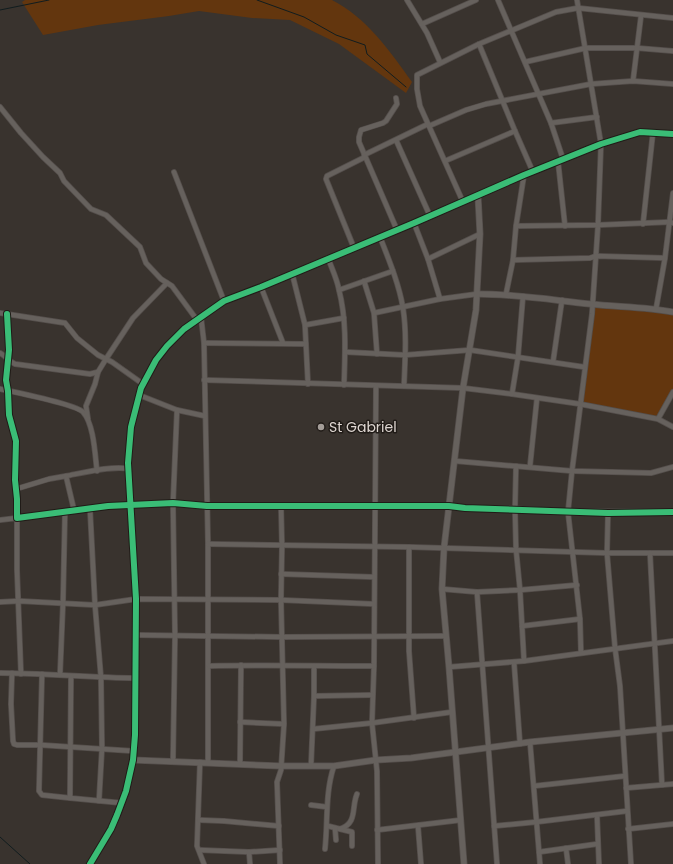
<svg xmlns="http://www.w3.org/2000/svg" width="673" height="864" viewBox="0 0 673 864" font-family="Poppins,sans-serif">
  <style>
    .green { fill: #63360e }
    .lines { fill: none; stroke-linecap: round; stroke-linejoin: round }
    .stream { stroke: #111d1f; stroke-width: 1 }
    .minor-casing { stroke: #554f4c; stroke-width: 6 }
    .tertiary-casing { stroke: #554f4c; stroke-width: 7 }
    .minor { stroke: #66615d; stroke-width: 4.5 }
    .tertiary { stroke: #66615d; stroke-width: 5.5 }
    .cycleway-casing { stroke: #201b17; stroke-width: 8 }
    .cycleway { stroke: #3abd76; stroke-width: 6 }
    .poi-dot { fill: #a49d98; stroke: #201b17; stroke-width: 1.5 }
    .labels { text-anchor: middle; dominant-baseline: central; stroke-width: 3; stroke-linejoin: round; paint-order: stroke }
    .poi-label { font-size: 14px; fill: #ded6d1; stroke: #201b17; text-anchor: start }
  </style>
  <rect width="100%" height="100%" fill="#39332e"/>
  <g class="green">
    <path d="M25 0H332C366 17 390 51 412 82L406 93 339 44 290 20 252 18 199 11 169 16 98 25 43 35 22 2Z"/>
    <path d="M592 303 673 312V392L658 418 580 403Z"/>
  </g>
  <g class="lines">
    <g class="stream">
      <path d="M257 0 304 17 336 35 365 45 367 54 406 87"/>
      <path d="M0 10 49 0"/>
      <path d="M0 837 30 864"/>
    </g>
    <defs>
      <g id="minor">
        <path d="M407 0 427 33 440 62"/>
        <path d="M498 0 551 123 563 159"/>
        <path d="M577 0 601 144 598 225 592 314 572 471 568 512 580 619 581 653"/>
        <path d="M422 24 476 0"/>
        <path d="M479 44 515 131 533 172"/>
        <path d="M525 62 586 48H637L673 51"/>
        <path d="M633 81 641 16"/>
        <path d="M396 98 397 104 386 121 383 123 361 130 359 137V142L397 230"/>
        <path d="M0 107 21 133 43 157 60 173 64 181 91 209 106 215 140 247 146 263 161 279 172 286 197 320"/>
        <path d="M551 123 597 117"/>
        <path d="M429 126 466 110 486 104 591 84 633 81 673 84"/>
        <path d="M396 140 430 216"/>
        <path d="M364 155 428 124"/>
        <path d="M445 161 515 131"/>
        <path d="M558 161 565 226"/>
        <path d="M174 172 224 301"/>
        <path d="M463 202 420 106 417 89V75L479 44 556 12 578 8 673 18"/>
        <path d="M414 223 428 259 440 299"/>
        <path d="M643 224 653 132"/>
        <path d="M516 226 598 225 670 222 673 223"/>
        <path d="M380 237C389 260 399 284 403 308 407 334 405 360 404 386"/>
        <path d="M354 248 326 179 327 176 365 157"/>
        <path d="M328 258C332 269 337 279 339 290 347 321 345 354 344 385"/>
        <path d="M428 259 480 234"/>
        <path d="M513 260 590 258 596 256 665 258"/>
        <path d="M292 273 305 325 308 384"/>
        <path d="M364 281 374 313 377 354"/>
        <path d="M261 287 283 343"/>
        <path d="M339 290 393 271"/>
        <path d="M506 294 513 260 516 226 524 175"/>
        <path d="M656 309 665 258 673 193"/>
        <path d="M0 313 65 323 77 338 98 355 112 362 143 384"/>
        <path d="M374 313 440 299 477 294"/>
        <path d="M7 314 9 350 6 380 8 391 9 415 16 441 15 480 17 499V518L108 506 131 505"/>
        <path d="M201 317 204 343 208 544V763"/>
        <path d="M305 325 344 318"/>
        <path d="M204 343 306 344"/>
        <path d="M345 352 405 355 470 350 584 367"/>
        <path d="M0 353C6 356 8 361 15 364L90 374 98 372"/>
        <path d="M553 362 562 300"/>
        <path d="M204 380 463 388 512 394 580 404 658 419 673 427"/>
        <path d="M376 386 374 666 372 723 377 771 378 864"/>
        <path d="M0 389C14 392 75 404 83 412 94 424 95 455 97 471"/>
        <path d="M512 394 518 357 523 296"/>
        <path d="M139 395 177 410 205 416"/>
        <path d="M88 419 86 406 95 384 98 372 106 359 133 318 167 283"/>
        <path d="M658 419 673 392"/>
        <path d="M455 461 572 471 651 473 673 467"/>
        <path d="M516 466 515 509 516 549 520 590 524 661"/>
        <path d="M530 466 537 398"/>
        <path d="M16 489 49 479 66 476"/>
        <path d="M90 509 95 605 101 678 102 748 99 801"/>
        <path d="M74 510 66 476C82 473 114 465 129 469"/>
        <path d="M608 513 607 553 615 648 620 686 631 864"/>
        <path d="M0 520 17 518V570L21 674"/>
        <path d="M208 544 409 547 607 553H673"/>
        <path d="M409 547V651L414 718"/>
        <path d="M650 553 662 785"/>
        <path d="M281 574 374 577"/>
        <path d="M442 589 477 592 520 590 577 585"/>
        <path d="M477 592 497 864"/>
        <path d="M0 602 19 601 95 605 136 599 281 600 374 604"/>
        <path d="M522 626 580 619"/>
        <path d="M136 635 282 637 445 636"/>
        <path d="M514 662 520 744"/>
        <path d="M209 666C264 665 319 666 374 666"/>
        <path d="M449 667 524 661 673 641"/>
        <path d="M0 673C46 673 91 678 136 678"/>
        <path d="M12 673 11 704 13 741 14 744 17 745H41L133 751"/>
        <path d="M42 674 39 791 42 795 70 798"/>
        <path d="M60 675 63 603 65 511"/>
        <path d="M71 676 70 798 122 803"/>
        <path d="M314 696 372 695"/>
        <path d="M240 722 284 724"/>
        <path d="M313 729 372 723 452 712"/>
        <path d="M530 742 540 864"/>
        <path d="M173 761 175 636 173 503 177 410"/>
        <path d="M200 762 197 846 204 864"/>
        <path d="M240 764 241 665"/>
        <path d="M311 766 314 696V667"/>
        <path d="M534 786 625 776"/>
        <path d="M626 788 673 784"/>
        <path d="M311 805 327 807"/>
        <path d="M597 815 599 864"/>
        <path d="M199 820 224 821 279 826"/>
        <path d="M328 826 352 832V846"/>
        <path d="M418 826 421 864"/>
        <path d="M494 826 536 822 627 811"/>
        <path d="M335 828 336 840"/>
        <path d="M340 829C358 823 351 808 357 794"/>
        <path d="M628 829 673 824"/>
        <path d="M377 830 461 820"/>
        <path d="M566 848 568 864"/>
        <path d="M325 849C328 821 325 792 334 766"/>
        <path d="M199 850 249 852 280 850"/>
        <path d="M249 852 250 864"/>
        <path d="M539 852 597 844"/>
        <path d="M280 864 277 782 281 770 284 724 281 600 282 546 281 505"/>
      </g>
      <g id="tertiary">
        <path d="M477 294C515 294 552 300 590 304 618 307 646 307 673 312"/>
        <path d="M131 505 173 503 207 506H449L465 508 515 509 568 512H673"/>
        <path d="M133 760 281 766H334L376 760 411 758 530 742 673 728"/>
        <path d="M90 864 111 829 117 815 126 791 133 760 135 735 136 599 128 463 131 427 141 388 156 360 167 346 184 329 224 301 261 287 414 223 524 175 601 144 640 132 673 134"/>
        <path d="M464 864 449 667 442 589 444 548 463 388 476 310 480 234 478 196"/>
      </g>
    </defs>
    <use href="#minor" class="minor-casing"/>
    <use href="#tertiary" class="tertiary-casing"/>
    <use href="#minor" class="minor"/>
    <use href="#tertiary" class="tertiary"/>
    <defs>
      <g id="cycleway">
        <path d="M7 314 9 350 6 380 8 391 9 415 16 441 15 480 17 499V518L108 506 173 503 207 506H449L465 508 608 513 673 512"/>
        <path d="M90 864 111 829 117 815 126 791 133 760 135 735 136 599 128 463 131 427 141 388 156 360 167 346 184 329 224 301 261 287 414 223 524 175 601 144 640 132 673 134"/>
      </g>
    </defs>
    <use href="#cycleway" class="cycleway-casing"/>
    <use href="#cycleway" class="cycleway"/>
  </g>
  <circle class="poi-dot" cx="321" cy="427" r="4"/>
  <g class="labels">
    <g class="poi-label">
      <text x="329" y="427">St Gabriel</text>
    </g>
  </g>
</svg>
